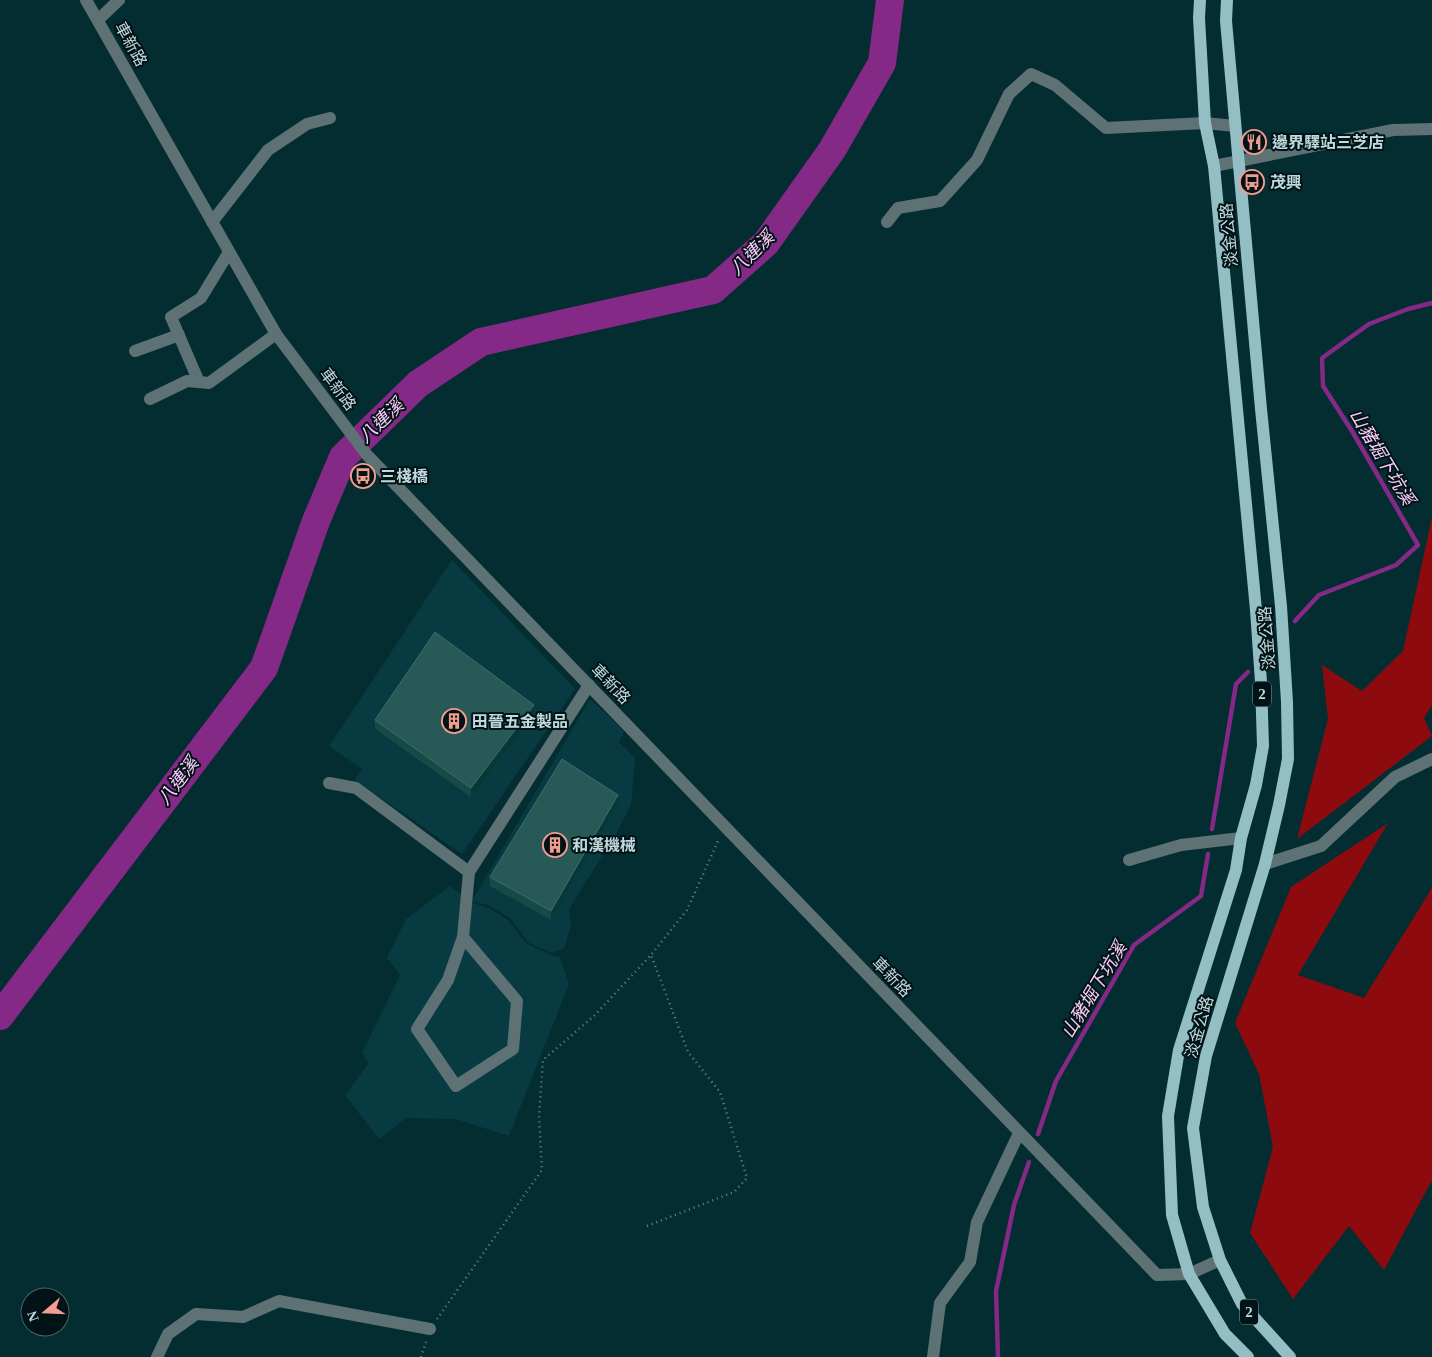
<svg xmlns="http://www.w3.org/2000/svg" width="1432" height="1357" viewBox="0 0 1432 1357" font-family="'Times New Roman','Noto Sans TC',serif">
  <style>
    .built { fill: #083b41 }
    .green { fill: #8d0b0f }
    .lines { fill: none; stroke-linecap: round; stroke-linejoin: round }
    .stream { stroke: #852987; stroke-width: 4.5 }
    .river { stroke: #852987; stroke-width: 28 }
    .path { stroke: #66878b; stroke-width: 2.5; stroke-dasharray: 1 4; stroke-linecap: butt }
    .minor { stroke: #5e7275; stroke-width: 12 }
    .major { stroke: #93bec4; stroke-width: 12 }
    .wall { fill: #154a46 }
    .shaded-wall { fill: #063837 }
    .building { fill: #275957; stroke: #3f6d6c }
    .labels { text-anchor: middle; dominant-baseline: central; stroke-width: 4; stroke-linejoin: round; paint-order: stroke }
    .shield { fill: #011316; stroke: #879ea1; stroke-width: 1 }
    .shield-label { font-size: 15px; font-weight: bold; fill: #c0d9dd }
    .street-label { font-size: 16px; fill: #c0d9dd; stroke: #011316 }
    .poi-label { font-size: 16px; font-weight: bold; fill: #c0d9dd; stroke: #011316; text-anchor: start }
    .water-label { font-size: 18px; font-style: italic; fill: #fecffd; stroke: #011316 }
  </style>
  <rect width="100%" height="100%" fill="#042d32"/>
  <g class="built">
    <path d="M452 560 575 689 462 854 355 780 362 769 329 746Z"/>
    <path d="M590 699 624 731 619 742 635 758 631 805 617 832 569 909 571 926 564 948 552 953 529 943 510 918 488 905 472 901Z"/>
    <path d="M450 886 472 903 489 908 508 920 526 943 553 956 560 957 569 984 509 1136 456 1119 406 1118 379 1139 345 1095 369 1063 362 1053 400 975 387 958 406 919Z"/>
  </g>
  <g class="green">
    <path d="M1432 517V705L1424 718 1432 736 1297 839 1328 719 1322 665 1362 691 1403 651Z"/>
    <path d="M1388 823 1298 975 1364 998 1432 888V1180L1384 1270 1349 1226 1293 1299 1250 1233 1273 1147 1259 1074 1235 1023 1291 887Z"/>
  </g>
  <g class="lines">
    <g class="stream">
      <path d="M1295 621 1319 595 1396 565 1418 545 1352 431 1323 386 1322 358 1369 324 1408 309 1432 303"/>
      <path d="M1212 829 1236 684 1248 672"/>
      <path d="M1038 1134 1056 1081 1134 945 1201 896 1208 854"/>
      <path d="M998 1357 996 1291 1014 1205 1029 1162"/>
    </g>
    <path class="river" d="M0 1016 264 668 316 521 343 457 418 384 481 342 713 290 766 243 832 150 882 63 890 0"/>
    <g class="path">
      <path d="M647 1226 734 1192 747 1178 720 1092 688 1052 651 955"/>
      <path d="M437 1319 542 1170 539 1117 543 1060 595 1015 651 955 687 910 718 841"/>
      <path d="M421 1357 426 1342"/>
    </g>
    <g class="minor">
      <path d="M86 0 276 334 367 455 1157 1275 1189 1274 1220 1260"/>
      <path d="M98 20 119 0"/>
      <path d="M1214 166 1393 130 1432 129"/>
      <path d="M212 222 268 150 307 124 330 118"/>
      <path d="M887 222 898 208 940 201 977 160 1009 94 1031 74 1055 85 1106 128 1205 123 1235 126"/>
      <path d="M135 351 179 335"/>
      <path d="M199 382 171 317 201 298 229 252"/>
      <path d="M150 399 187 381 209 383 276 334"/>
      <path d="M329 783 356 788 469 872 589 685"/>
      <path d="M1129 860 1181 845 1241 838"/>
      <path d="M1265 864 1321 846 1395 777 1432 759"/>
      <path d="M463 937 517 1001 513 1049 456 1086 417 1029 448 980 463 937 469 872"/>
      <path d="M157 1357 168 1334 196 1314 243 1317 279 1301 430 1329"/>
      <path d="M933 1357 940 1303 970 1262 977 1222 1019 1133"/>
    </g>
    <g class="major">
      <path d="M1200 0 1199 18 1205 123 1214 166 1256 610 1261 682 1263 746 1256 785 1241 838 1236 870 1179 1050 1168 1116 1172 1215 1189 1274 1225 1334 1248 1357"/>
      <path d="M1227 0 1226 21 1261 409 1281 606 1287 702 1288 759 1279 805 1265 864 1206 1056 1193 1128 1203 1207 1220 1260 1242 1304 1290 1357"/>
    </g>
  </g>
  <g class="wall">
    <path d="M534 714 471 797 375 729V720Z"/>
    <path d="M618 804 551 920 490 886V877Z"/>
  </g>
  <g class="shaded-wall">
    <path d="M534 705V714L471 797V788Z"/>
    <path d="M618 795V804L551 920V911Z"/>
  </g>
  <g class="building">
    <path d="M435 632 534 705 471 788 375 720Z"/>
    <path d="M562 759 618 795 551 911 490 877Z"/>
  </g>
  <defs>
    <symbol id="restaurant-ring" viewBox="-11 -11 22 22"><circle r="9.5" fill="#011316" stroke="#f59c91" stroke-width="1.5"/><path d="M-5-6h1v4h1v-4h1v4h1v-4h1v5L-1.5 .5V6h-2V.5L-5-1ZM5-6V6H3V1.5H1.5Q1.5-4 5-6Z" fill="#f59c91"/></symbol>
    <symbol id="bus-ring" viewBox="-11 -11 22 22"><circle r="9.5" fill="#011316" stroke="#f59c91" stroke-width="1.5"/><path d="M-5-6H5V4H4V6H2V4H-2V6H-4V4H-5ZM-3.5-4V0h7V-4ZM-3.5 1.2v1.5H-2V1.2ZM2 1.2v1.5H3.5V1.2Z" fill="#f59c91"/></symbol>
    <symbol id="building-ring" viewBox="-11 -11 22 22"><circle r="9.5" fill="#011316" stroke="#f59c91" stroke-width="1.5"/><path d="M-4-6H4V6H1V3H-1V6H-4ZM-2.5-4.3h1.7v1.8h-1.7ZM.8-4.3h1.7v1.8H.8ZM-2.5-1h1.7V.8h-1.7ZM.8-1h1.7V.8H.8Z" fill="#f59c91"/></symbol>
  </defs>
  <g fill-rule="evenodd">
    <use href="#restaurant-ring" x="1240" y="128" width="28" height="28"/>
    <use href="#bus-ring" x="1238" y="168" width="28" height="28"/>
    <use href="#bus-ring" x="349" y="462" width="28" height="28"/>
    <use href="#building-ring" x="440" y="707" width="28" height="28"/>
    <use href="#building-ring" x="541" y="831" width="28" height="28"/>
  </g>
  <g class="labels">
    <g class="shield">
      <rect x="1253" y="681.5" width="18" height="25" rx="4"/>
      <rect x="1240" y="1299.5" width="18" height="25" rx="4"/>
    </g>
    <g class="shield-label">
      <text x="1262" y="694">2</text>
      <text x="1249" y="1312">2</text>
    </g>
    <g class="street-label">
      <text transform="translate(131 44) rotate(61)">車新路</text>
      <text transform="translate(1229 235) rotate(-95)">淡金公路</text>
      <text transform="translate(338 389) rotate(53)">車新路</text>
      <text transform="translate(1267 638) rotate(-94)">淡金公路</text>
      <text transform="translate(611 684) rotate(46)">車新路</text>
      <text transform="translate(892 977) rotate(46)">車新路</text>
      <text transform="translate(1199 1027) rotate(-74)">淡金公路</text>
    </g>
    <g class="poi-label">
      <text x="1272" y="142">邊界驛站三芝店</text>
      <text x="1270" y="182">茂興</text>
      <text x="380" y="476">三棧橋</text>
      <text x="472" y="721">田晉五金製品</text>
      <text x="572" y="845">和漢機械</text>
    </g>
    <g class="water-label">
      <text transform="translate(752 253) rotate(-45)">八連溪</text>
      <text transform="translate(381 421) rotate(-44)">八連溪</text>
      <text transform="translate(1382 457) rotate(59)">山豬堀下坑溪</text>
      <text transform="translate(178 781) rotate(-53)">八連溪</text>
      <text transform="translate(1094 990) rotate(-59)">山豬堀下坑溪</text>
    </g>
  </g>
  <g transform="translate(45 1312) rotate(251)"><circle r="24" fill="#011316" stroke="#4d6266"/>
  <path d="M0-4L9 19L0 12L-9 19Z" fill="#f59c91"/>
  <text y="-8" font-size="14" font-weight="bold" text-anchor="middle" fill="#c0d9dd">N</text>
  </g>
</svg>
